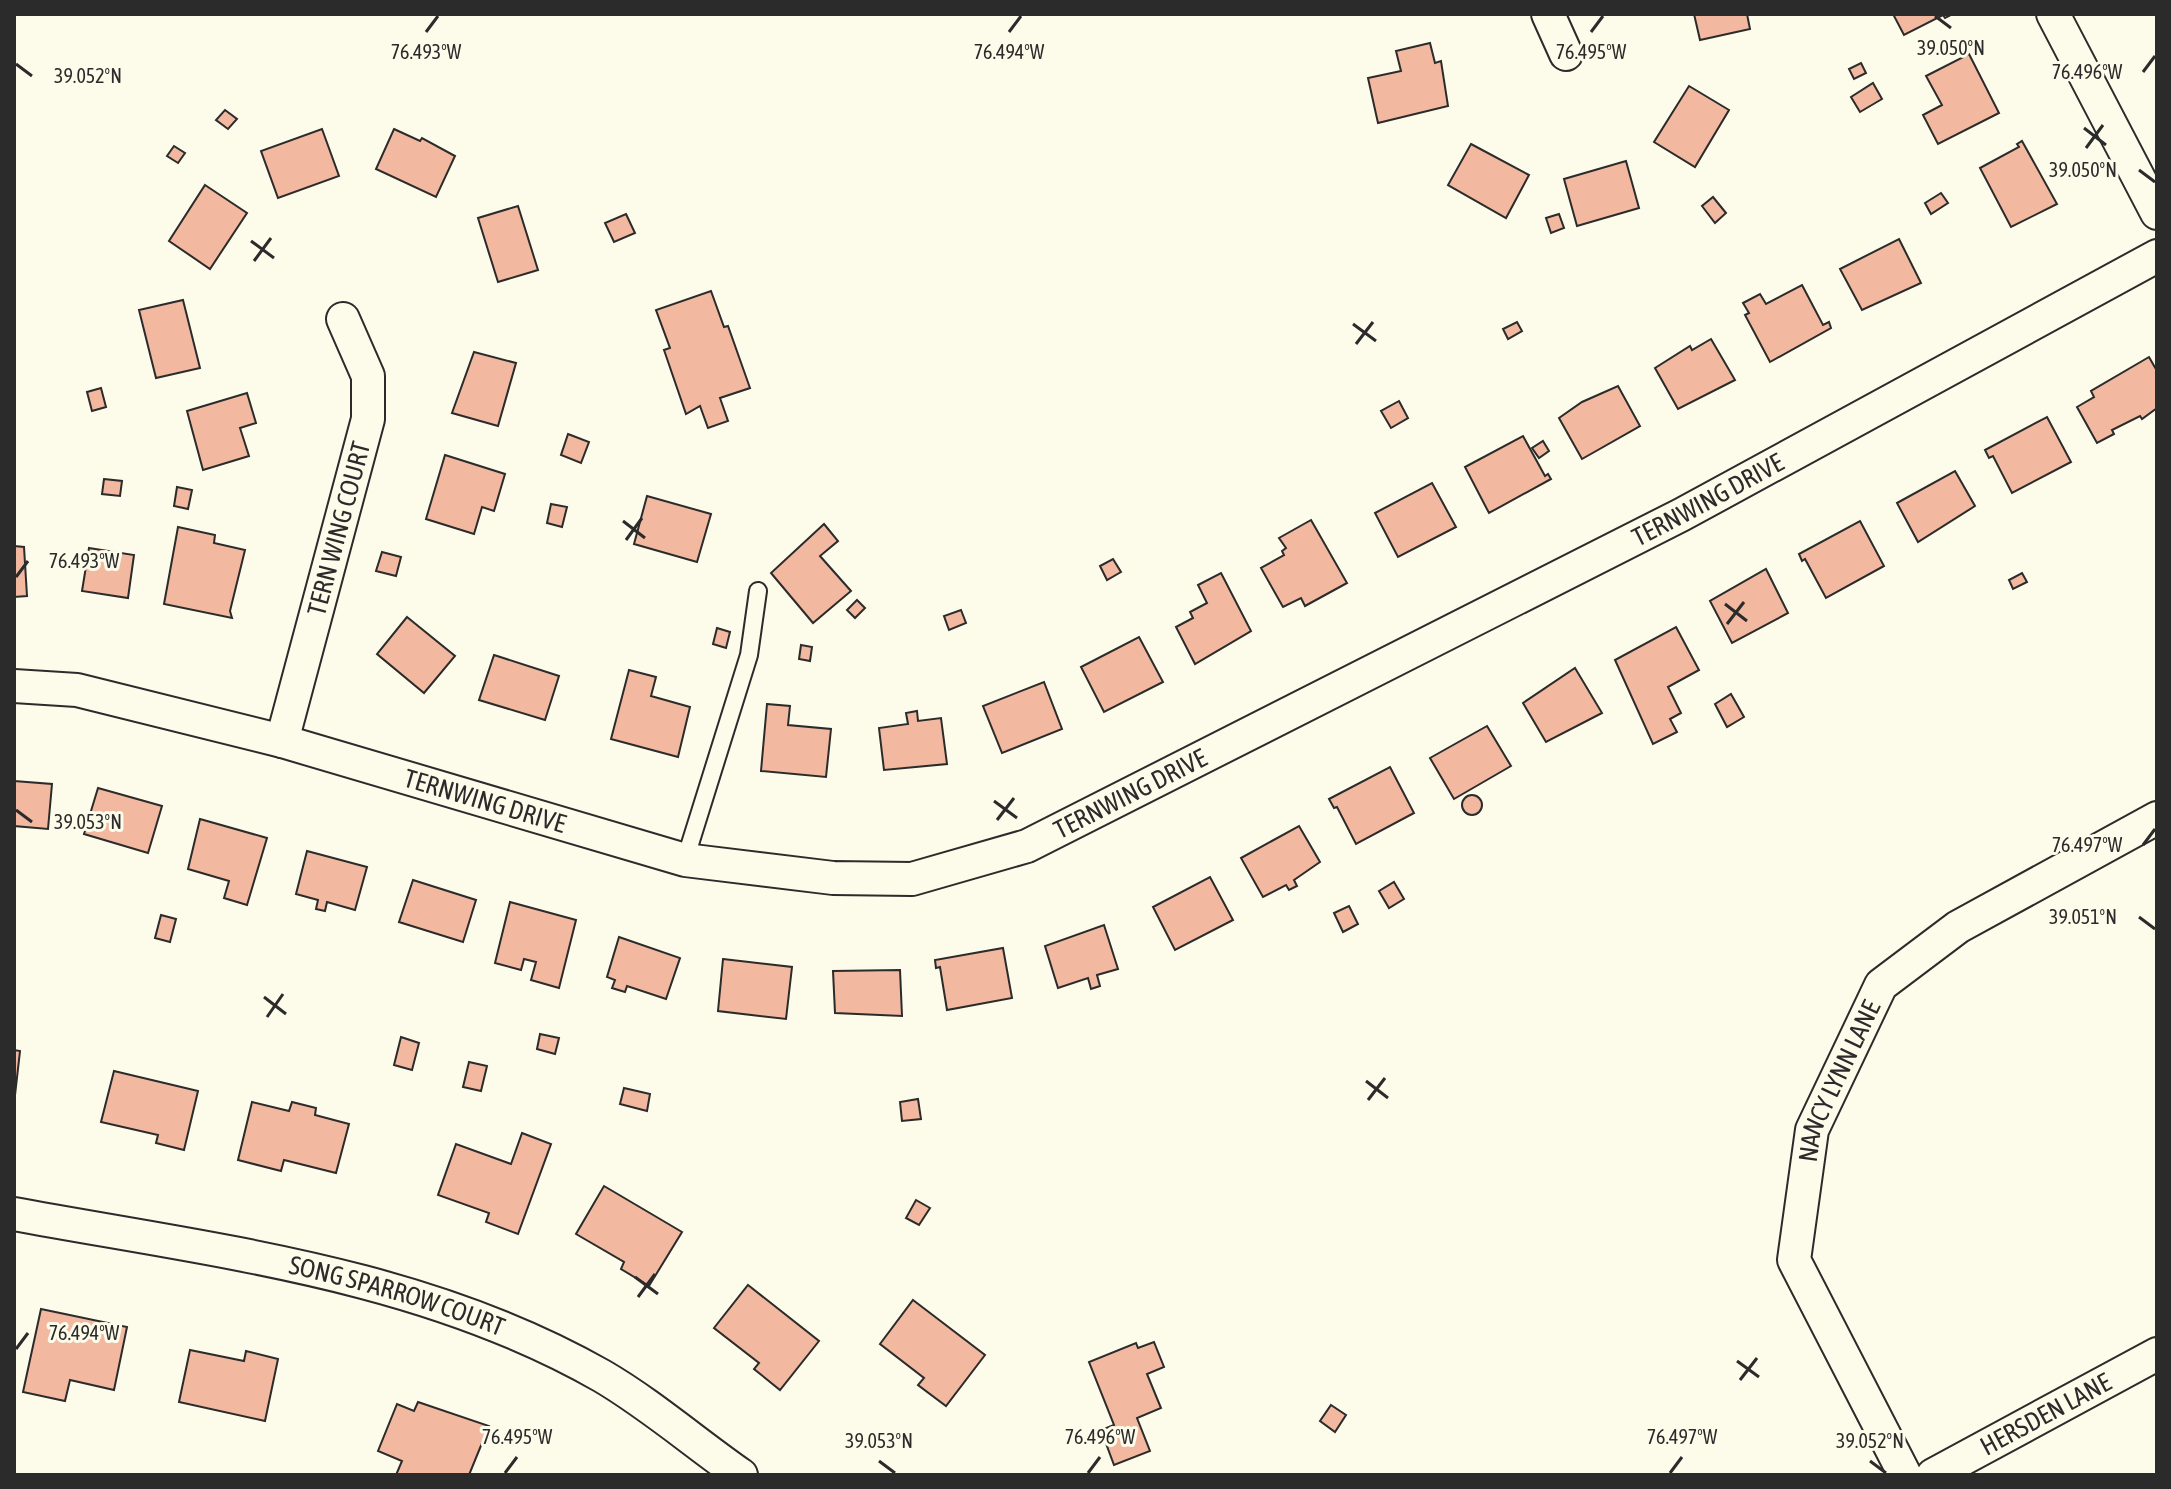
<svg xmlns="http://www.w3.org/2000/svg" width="2171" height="1489" viewBox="0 0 2171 1489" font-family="'Asap Condensed',sans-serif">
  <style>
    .building { fill: #f2b8a0; stroke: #2b2b2b; stroke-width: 2 }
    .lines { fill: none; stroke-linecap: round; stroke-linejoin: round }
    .service-casing { stroke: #2b2b2b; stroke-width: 20 }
    .minor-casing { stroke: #2b2b2b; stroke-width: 36 }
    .service { stroke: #fdfbea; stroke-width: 16 }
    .minor { stroke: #fdfbea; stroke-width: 32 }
    .ticks { fill: none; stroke: #2b2b2b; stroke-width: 3 }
    .labels { text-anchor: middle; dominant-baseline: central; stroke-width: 6; stroke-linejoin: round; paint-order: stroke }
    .street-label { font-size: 26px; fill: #2b2b2b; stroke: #fdfbea }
    .ticks-label { font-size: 20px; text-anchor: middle; fill: #2b2b2b; stroke: #fdfbea; stroke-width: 6; stroke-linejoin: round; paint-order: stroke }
  </style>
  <rect width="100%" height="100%" fill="#fdfbea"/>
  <g class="building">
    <path d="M1694 14H1747L1750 29 1700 40Z"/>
    <path d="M1893 14H1951V15L1945 18 1943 15 1904 35Z"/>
    <path d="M1430 43 1435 63 1441 61 1448 106 1378 123 1368 78 1401 71 1396 51Z"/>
    <path d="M1969 54 1999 113 1938 144 1923 115 1942 105 1926 76Z"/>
    <path d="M1861 63 1866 73 1854 79 1849 69Z"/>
    <path d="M1873 83 1882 99 1860 112 1851 97Z"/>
    <path d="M1689 86 1729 110 1695 167 1654 142Z"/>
    <path d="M225 110 237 119 228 129 216 120Z"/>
    <path d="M322 129 339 176 278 198 261 151Z"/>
    <path d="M394 129 420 141 422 138 455 156 436 197 376 169Z"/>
    <path d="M2022 141 2057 204 2011 227 1980 168 2019 147 2017 144Z"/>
    <path d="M1471 144 1529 175 1506 218 1448 185Z"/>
    <path d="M174 146 185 153 178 163 167 156Z"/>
    <path d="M1626 161 1639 208 1577 226 1564 179Z"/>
    <path d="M205 185 247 213 210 269 169 241Z"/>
    <path d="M1941 193 1948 203 1931 214 1925 203Z"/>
    <path d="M1713 197 1726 213 1715 223 1702 206Z"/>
    <path d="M518 206 538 270 498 282 478 218Z"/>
    <path d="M626 214 635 233 614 242 605 223Z"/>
    <path d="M1559 214 1564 228 1551 233 1546 218Z"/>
    <path d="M1899 239 1921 283 1862 310 1840 269Z"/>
    <path d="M1802 285 1823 325 1829 322 1831 328 1770 362 1745 315 1749 313 1743 303 1760 294 1766 304Z"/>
    <path d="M711 291 724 327 728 326 750 388 720 398 728 421 708 428 700 406 686 414 664 350 670 348 656 310Z"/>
    <path d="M183 300 200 368 156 378 139 310Z"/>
    <path d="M1517 322 1522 331 1508 339 1503 329Z"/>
    <path d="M1711 339 1735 380 1678 409 1655 368 1690 346 1692 350Z"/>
    <path d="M474 352 516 363 498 426 452 413Z"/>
    <path d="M2149 357 2157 371V408L2142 419 2140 416 2112 430 2114 434 2097 443 2077 407 2094 397 2091 391Z"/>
    <path d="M1618 386 1640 426 1582 459 1559 418 1582 402Z"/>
    <path d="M101 388 106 407 92 411 87 392Z"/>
    <path d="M247 393 256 423 240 428 249 456 203 470 187 411Z"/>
    <path d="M1399 401 1408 418 1391 428 1381 411Z"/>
    <path d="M2047 417 2071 462 2012 493 1993 456 1989 458 1985 450Z"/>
    <path d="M568 434 589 442 581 463 561 455Z"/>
    <path d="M1523 436 1545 476 1548 474 1551 479 1489 513 1465 467Z"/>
    <path d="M1543 441 1549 451 1539 458 1532 448Z"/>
    <path d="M445 455 505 474 494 511 482 507 474 534 426 519Z"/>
    <path d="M1955 471 1975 506 1918 542 1897 503Z"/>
    <path d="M104 479 122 481 120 496 102 494Z"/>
    <path d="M1432 483 1456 527 1398 557 1375 513Z"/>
    <path d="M177 487 192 490 188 509 174 506Z"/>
    <path d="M647 496 711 514 697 562 634 544Z"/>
    <path d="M551 504 567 507 562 527 547 523Z"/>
    <path d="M1311 520 1347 583 1305 606 1301 598 1283 607 1261 568 1284 555 1282 551 1286 548 1279 538Z"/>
    <path d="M1860 521 1884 566 1826 598 1805 559 1802 561 1799 554Z"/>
    <path d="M824 524 838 541 820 556 851 591 813 623 771 573Z"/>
    <path d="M178 527 215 535 214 543 245 550 230 611 232 618 164 604Z"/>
    <path d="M14 546 24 547 27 596 14 597Z"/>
    <path d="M89 548 134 555 128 598 82 591Z"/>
    <path d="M382 552 401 557 396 576 376 571Z"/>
    <path d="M1113 559 1121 572 1107 580 1100 566Z"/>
    <path d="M1766 569 1788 613 1732 643 1710 601Z"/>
    <path d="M1221 573 1251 631 1195 664 1176 627 1193 618 1190 612 1207 603 1198 585Z"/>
    <path d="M2022 573 2027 582 2013 589 2009 580Z"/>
    <path d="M857 600 865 608 855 618 847 610Z"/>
    <path d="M961 610 966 623 949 630 944 616Z"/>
    <path d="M407 617 455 656 424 693 377 654Z"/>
    <path d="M1676 627 1699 670 1668 687 1681 713 1670 719 1677 732 1653 744 1615 660Z"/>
    <path d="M717 628 730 632 726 648 713 644Z"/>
    <path d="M1139 637 1163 682 1104 712 1081 667Z"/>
    <path d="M801 645 812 647 810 661 799 659Z"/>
    <path d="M494 655 559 676 545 720 479 700Z"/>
    <path d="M1575 668 1602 713 1546 742 1523 703Z"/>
    <path d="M629 670 656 677 651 696 690 707 678 757 611 739Z"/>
    <path d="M1044 682 1062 729 1002 753 983 706Z"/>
    <path d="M1731 694 1744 717 1727 727 1715 704Z"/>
    <path d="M767 704 790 706 788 725 831 729 826 777 761 771Z"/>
    <path d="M917 711 918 721 941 718 947 764 884 770 879 728 908 724 906 713Z"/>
    <path d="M1487 726 1511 766 1454 799 1430 758Z"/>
    <path d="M1390 767 1414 813 1356 844 1337 807 1334 808 1329 799Z"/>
    <path d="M14 781 52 784 48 829 14 826Z"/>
    <path d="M98 788 162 806 148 853 84 834Z"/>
    <circle cx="1472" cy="805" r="10"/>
    <path d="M200 819 267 838 247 905 224 898 229 881 188 869Z"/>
    <path d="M1299 826 1320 862 1294 880 1297 886 1289 890 1286 885 1263 897 1241 858Z"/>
    <path d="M307 851 367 867 355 910 327 902 325 911 316 909 318 900 296 894Z"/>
    <path d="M1210 877 1233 920 1175 950 1153 907Z"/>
    <path d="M413 880 476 900 463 942 399 922Z"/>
    <path d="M1394 882 1404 899 1389 908 1379 891Z"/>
    <path d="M510 902 576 920 559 988 531 980 536 962 524 959 521 970 495 963Z"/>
    <path d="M1349 906 1358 924 1343 932 1334 913Z"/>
    <path d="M161 915 176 919 170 942 155 938Z"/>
    <path d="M1104 925 1118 969 1097 975 1100 986 1091 989 1088 978 1058 988 1045 946Z"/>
    <path d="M619 937 680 958 666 999 627 986 625 992 612 988 615 980 607 977Z"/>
    <path d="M1003 948 1012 998 947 1010 940 967 936 968 935 960Z"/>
    <path d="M723 959 792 967 786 1019 718 1011Z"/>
    <path d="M900 970 902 1016 835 1013 833 971Z"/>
    <path d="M540 1034 559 1038 555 1054 537 1049Z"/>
    <path d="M401 1037 419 1043 412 1070 394 1065Z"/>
    <path d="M14 1050 20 1051 14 1104Z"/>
    <path d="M469 1062 487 1066 481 1091 463 1087Z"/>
    <path d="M114 1071 198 1091 184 1150 156 1143 158 1135 101 1122Z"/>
    <path d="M624 1088 650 1094 647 1111 620 1104Z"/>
    <path d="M918 1099 921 1119 902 1121 900 1102Z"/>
    <path d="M252 1102 289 1111 292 1102 316 1108 315 1115 349 1124 336 1173 284 1160 281 1171 238 1160Z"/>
    <path d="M522 1133 551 1144 518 1234 486 1222 489 1213 438 1195 456 1144 511 1164Z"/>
    <path d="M604 1186 682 1232 649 1286 621 1269 624 1262 576 1234Z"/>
    <path d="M916 1200 930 1208 919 1225 906 1218Z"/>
    <path d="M748 1285 819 1341 780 1390 754 1369 759 1363 714 1328Z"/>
    <path d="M913 1300 985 1355 946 1406 918 1385 924 1378 880 1344Z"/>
    <path d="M41 1309 127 1327 114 1390 70 1380 65 1401 23 1392Z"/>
    <path d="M1154 1342 1164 1367 1147 1374 1161 1408 1137 1418 1150 1451 1114 1465 1101 1430 1114 1425 1089 1362 1136 1343 1138 1348Z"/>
    <path d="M190 1350 244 1361 246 1351 278 1359 265 1421 179 1402Z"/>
    <path d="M418 1402 489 1426 469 1475H396L402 1461 378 1451 397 1404 414 1411Z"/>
    <path d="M1331 1405 1346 1415 1335 1432 1320 1421Z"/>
  </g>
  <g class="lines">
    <defs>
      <path id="service" d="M685 860 749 655 758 591"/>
      <g id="minor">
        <path d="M1548 14 1566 54"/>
        <path d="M2053 14 2157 213"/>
        <path id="s1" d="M14 686 77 690 282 741 685 860 833 878 912 879 1027 846 1681 515 2157 256"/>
        <path id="s2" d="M282 741 368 419V376L343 319"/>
        <path id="s3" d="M14 1214C214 1251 422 1273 602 1376 650 1404 695 1443 741 1475"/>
        <path id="s4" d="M1905 1475 1794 1260 1812 1130 1881 985 1958 927 2157 818"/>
        <path id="s5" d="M1933 1475 2157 1354"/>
      </g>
    </defs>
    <use href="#service" class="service-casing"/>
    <use href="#minor" class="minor-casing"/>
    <use href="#service" class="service"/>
    <use href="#minor" class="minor"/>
  </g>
  <path class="ticks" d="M1935 16 1951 28M426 32 438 16M1009 32 1021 16M1591 32 1603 16M16 64 32 76M2143 72 2155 56M2084 128 2106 145M2086 148 2103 125M2139 170 2155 182M251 241 274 258M254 261 271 238M1353 324 1376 341M1356 344 1373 322M623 521 645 538M626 540 642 518M16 577 28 561M1725 604 1747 621M1727 624 1744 602M994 801 1017 818M16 810 32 822M997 820 1014 798M2143 845 2155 829M2139 917 2155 929M264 997 286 1014M267 1017 283 994M1366 1081 1388 1098M1368 1100 1385 1078M635 1277 658 1294M638 1297 655 1274M16 1349 28 1333M1737 1361 1759 1377M1740 1380 1757 1358M879 1461 895 1473M1870 1461 1886 1473M505 1473 517 1457M1088 1473 1100 1457M1670 1473 1682 1457"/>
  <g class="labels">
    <g class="street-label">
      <text stroke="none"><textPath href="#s1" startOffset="1806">TERNWING DRIVE</textPath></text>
      <text stroke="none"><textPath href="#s2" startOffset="220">TERN WING COURT</textPath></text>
      <text stroke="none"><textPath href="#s1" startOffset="1158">TERNWING DRIVE</textPath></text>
      <text stroke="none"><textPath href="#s1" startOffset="486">TERNWING DRIVE</textPath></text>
      <text stroke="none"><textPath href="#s4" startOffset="428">NANCY LYNN LANE</textPath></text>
      <text stroke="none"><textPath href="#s3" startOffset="392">SONG SPARROW COURT</textPath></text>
      <text stroke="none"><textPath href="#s5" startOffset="128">HERSDEN LANE</textPath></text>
    </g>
  </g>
  <g class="ticks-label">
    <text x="1951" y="55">39.050°N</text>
    <text x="426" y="59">76.493°W</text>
    <text x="1009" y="59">76.494°W</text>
    <text x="1591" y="59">76.495°W</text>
    <text x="2087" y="79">76.496°W</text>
    <text x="88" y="83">39.052°N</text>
    <text x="2083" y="177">39.050°N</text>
    <text x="84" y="568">76.493°W</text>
    <text x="88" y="829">39.053°N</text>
    <text x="2087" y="852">76.497°W</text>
    <text x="2083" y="924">39.051°N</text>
    <text x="84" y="1340">76.494°W</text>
    <text x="517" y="1444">76.495°W</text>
    <text x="1100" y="1444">76.496°W</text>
    <text x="1682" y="1444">76.497°W</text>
    <text x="879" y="1448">39.053°N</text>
    <text x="1870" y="1448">39.052°N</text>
  </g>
  <rect width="2171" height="1489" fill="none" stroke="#2b2b2b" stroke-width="32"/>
</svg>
